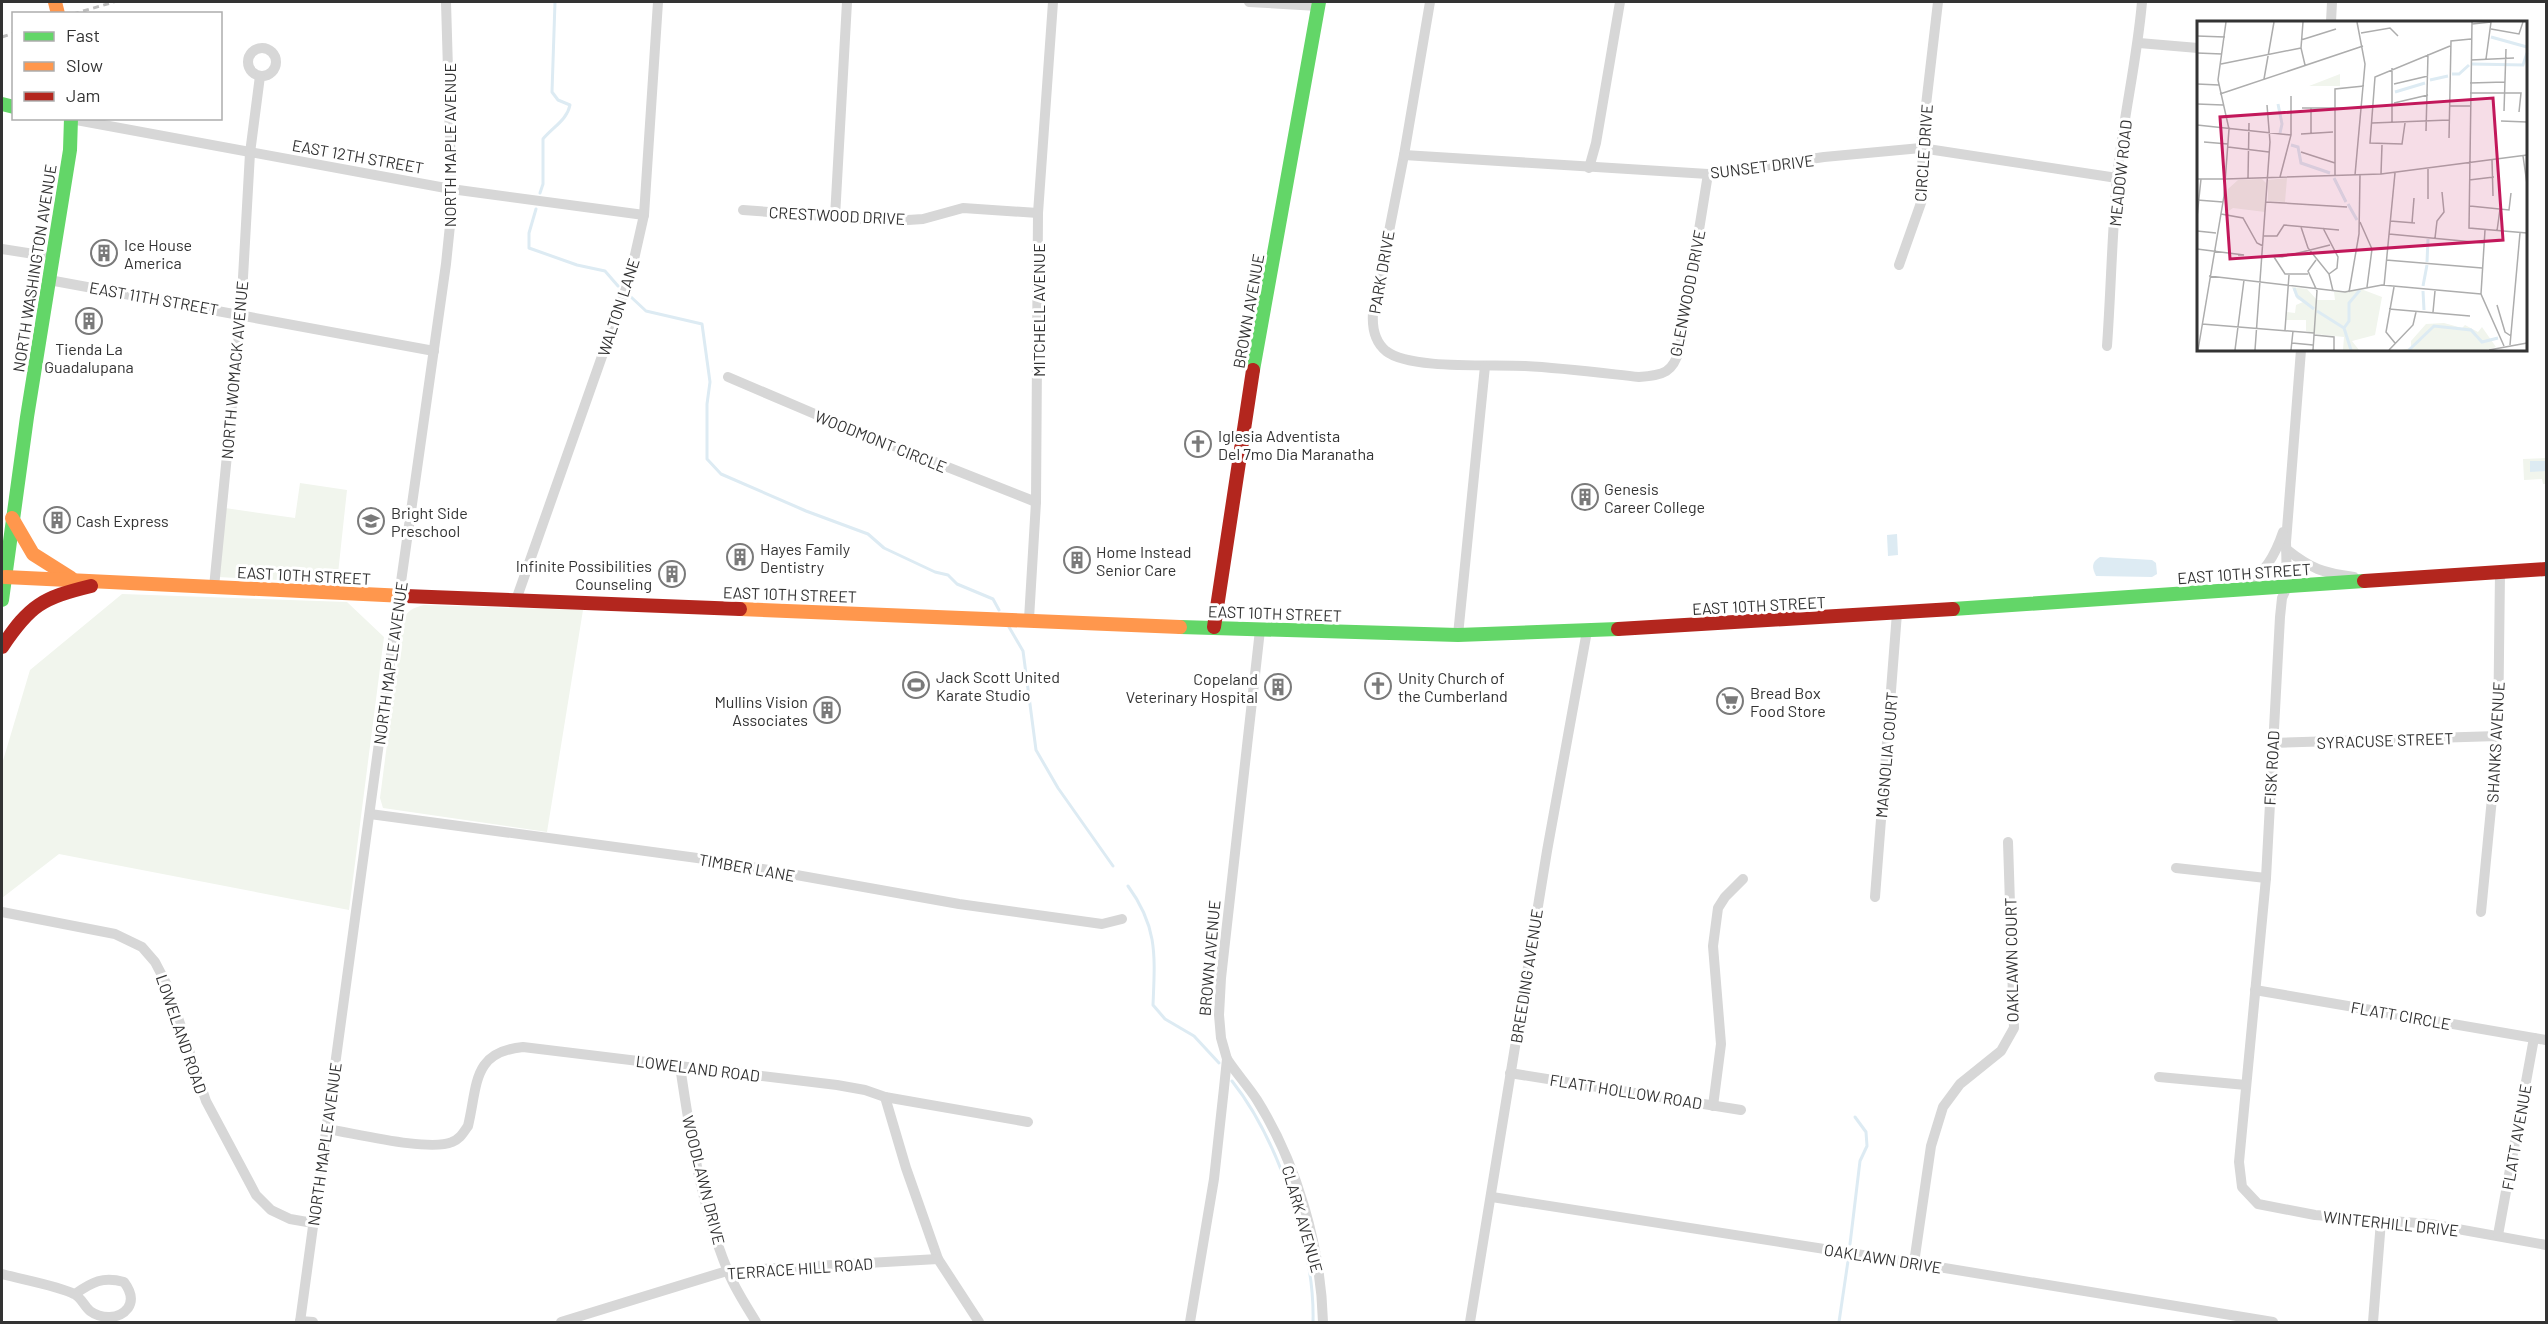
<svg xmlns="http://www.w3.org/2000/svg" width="2548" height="1324" viewBox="0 0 2548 1324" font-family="Barlow,sans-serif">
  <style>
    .green { fill: #f1f5ed }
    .water { fill: #ddebf3 }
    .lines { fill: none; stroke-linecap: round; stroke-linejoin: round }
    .stream { stroke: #ddebf3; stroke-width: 3 }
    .street { stroke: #d7d7d7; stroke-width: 10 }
    .fast { stroke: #63d668; stroke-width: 14 }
    .slow { stroke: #ff974d; stroke-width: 14 }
    .jam { stroke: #b3261e; stroke-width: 14 }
    .rail { stroke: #bebebe; stroke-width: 3; stroke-dasharray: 6 4.5; stroke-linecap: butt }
    .labels { text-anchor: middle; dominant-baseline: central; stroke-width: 6; stroke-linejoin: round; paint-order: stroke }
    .street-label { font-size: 16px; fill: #333; stroke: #fff }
    .poi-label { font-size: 16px; fill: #333; stroke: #fff; text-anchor: start }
    .inset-river { fill: none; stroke: #ddebf3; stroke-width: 3 }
    .inset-road { fill: none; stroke: #adadad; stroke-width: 1.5 }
    .view { fill: #c2185b; fill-opacity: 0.15; stroke: #c2185b; stroke-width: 3 }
    .inset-edge { fill: none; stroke: #333; stroke-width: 3 }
  </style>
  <rect width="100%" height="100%" fill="#fff"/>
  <g class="green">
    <path d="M2546 458V484H2543L2542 479 2524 480 2523 459Z"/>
    <path d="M300 483 347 490 337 583 218 577 225 508 295 518Z"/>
    <path d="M122 594 347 602 384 637 349 910 59 854 2 898V764L30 670Z"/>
    <path d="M424 605 583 610 547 832 383 808 380 798 403 621C407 610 413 608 424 605Z"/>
  </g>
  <g class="water">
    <path d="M2546 461V471L2530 472V461Z"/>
    <path d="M1897 534 1898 555 1888 556 1887 535Z"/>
    <path d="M2100 557 2152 560 2156 563 2157 574 2152 577 2096 576C2092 568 2091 562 2100 557Z"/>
  </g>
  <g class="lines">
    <g class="stream">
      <path d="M540 193 543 184V139C553 127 567 120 570 105L558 100 552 92 555 2"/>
      <path d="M536 209 529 233V248L577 265 605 271 618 286"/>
      <path d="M631 297 646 311 702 324 710 382 707 404V459L721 474 806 511 868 534 884 548 935 572 948 575 957 584 993 599 999 610"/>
      <path d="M1009 627 1023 651 1036 750 1058 788 1113 866"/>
      <path d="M1128 886C1158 927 1155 956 1153 1005L1165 1019 1194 1036 1219 1063"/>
      <path d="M1232 1081C1278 1139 1315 1248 1313 1322"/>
      <path d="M1850 1244 1860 1161 1867 1146 1866 1132 1855 1117"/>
      <path d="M1839 1322 1848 1261"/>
    </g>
    <g class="street">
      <path d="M1249 2 1318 6"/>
      <path d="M1430 2 1404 155 1373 313C1372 327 1374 341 1386 351 1410 370 1493 364 1525 366 1563 368 1602 373 1639 377 1664 375 1673 373 1680 348L1708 174"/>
      <path d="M2331 22 2332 2"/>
      <path d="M2139 43 2198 48"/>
      <circle cx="262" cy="62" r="14"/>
      <path d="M71 119 451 189 644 215"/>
      <path d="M1404 155 1708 174 1824 157 1921 148 2117 178"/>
      <path d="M1589 168 1596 143 1620 2"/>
      <path d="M743 210 893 221 923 219 963 208 1038 213"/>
      <path d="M835 217 847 2"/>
      <path d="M2 249 53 257"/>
      <path d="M1899 265 1922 200 1924 178 1921 148 1938 2"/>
      <path d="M49 280 434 351"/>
      <path d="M2107 346C2111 290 2112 234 2117 178 2123 118 2137 61 2142 2"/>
      <path d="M2301 350 2286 542 2287 587 2282 598 2280 617 2266 878 2239 1162 2242 1187 2258 1204 2315 1215 2430 1224 2546 1245"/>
      <path d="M728 377 836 423 1036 502"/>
      <path d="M2286 549C2311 569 2323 573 2354 577"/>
      <path d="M214 587 241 313 250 153 260 76"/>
      <path d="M2243 588C2264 574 2275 556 2283 532"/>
      <path d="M516 600 630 277 644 215 658 2"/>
      <path d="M1029 619 1036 502 1038 213 1053 2"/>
      <path d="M1458 635 1485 366"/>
      <path d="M2272 743 2498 736"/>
      <path d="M370 814 712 860 959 904 1102 924 1122 919"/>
      <path d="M2176 868 2266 878"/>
      <path d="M1875 897 1897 613"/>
      <path d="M2 912 115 934 142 947 155 962 167 985 206 1101 256 1195 271 1210 290 1219 313 1223"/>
      <path d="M2481 912 2498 736 2500 572"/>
      <path d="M2255 990 2546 1040"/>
      <path d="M1227 1059C1236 1073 1248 1086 1257 1100 1297 1164 1321 1247 1323 1322"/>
      <path d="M680 1066C690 1134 701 1205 727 1269 734 1288 746 1305 756 1322"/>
      <path d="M1510 1073 1741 1110"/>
      <path d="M2159 1077 2246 1085"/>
      <path d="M885 1097 906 1168 938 1259 979 1322"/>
      <path d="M1713 1106 1721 1044 1713 946 1718 908 1725 897 1743 879"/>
      <path d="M327 1129C354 1133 429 1152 452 1142 460 1139 463 1133 468 1126 478 1084 472 1052 523 1047L837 1085 865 1090 885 1097 1028 1122"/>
      <path d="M1492 1197 1914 1263 2273 1322"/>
      <path d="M2498 1235 2534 1038"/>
      <path d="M1914 1263 1931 1146 1943 1107 1960 1084 2001 1051 2014 1028 2008 842"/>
      <path d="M2 1274C20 1279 59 1286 74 1294 81 1297 84 1306 90 1311 101 1319 119 1320 128 1308 134 1299 130 1290 124 1282 103 1276 92 1282 75 1294"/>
      <path d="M300 1321 313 1322"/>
      <path d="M300 1322 399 596 446 264 452 206 446 2"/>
      <path d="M561 1322 727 1271 938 1259"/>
      <path d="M1190 1322 1214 1179 1224 1088 1227 1059 1221 1038 1219 1015 1221 978 1260 630"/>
      <path d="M1470 1322 1547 851 1587 631"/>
      <path d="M2373 1322 2381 1221"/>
    </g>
    <g class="fast">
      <path d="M2 104 14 107"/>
      <path d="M1253 370 1319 2"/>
      <path d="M2 600 27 417 70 150 71 118"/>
      <path d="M1953 609 2364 581"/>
      <path d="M1180 627 1458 635 1618 629"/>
    </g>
    <g class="slow">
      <path d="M55 2 58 14"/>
      <path d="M12 518 33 554 71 578"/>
      <path d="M5 577 405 596"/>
      <path d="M740 609 1180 627"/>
    </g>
    <g class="jam">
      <path d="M2364 581 2546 569"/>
      <path d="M405 596 740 609"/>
      <path d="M1214 627 1253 370"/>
      <path d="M1618 629 1953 609"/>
      <path d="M2 647C30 605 42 598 91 586"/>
    </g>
    <g class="rail">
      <path d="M73 14 114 2"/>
      <path d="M2 37 14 33"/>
    </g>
  </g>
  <defs>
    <symbol id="building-ring" viewBox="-11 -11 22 22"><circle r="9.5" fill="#fff" stroke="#7a7a7a" stroke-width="1.5"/><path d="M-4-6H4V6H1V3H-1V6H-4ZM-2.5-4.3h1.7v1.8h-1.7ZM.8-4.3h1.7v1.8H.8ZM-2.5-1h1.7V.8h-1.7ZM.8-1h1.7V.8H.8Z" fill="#7a7a7a"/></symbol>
    <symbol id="church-ring" viewBox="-11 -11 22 22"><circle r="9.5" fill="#fff" stroke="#7a7a7a" stroke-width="1.5"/><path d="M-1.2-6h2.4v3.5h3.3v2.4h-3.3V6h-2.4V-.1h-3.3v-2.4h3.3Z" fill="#7a7a7a"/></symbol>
    <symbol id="school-ring" viewBox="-11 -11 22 22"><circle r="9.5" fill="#fff" stroke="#7a7a7a" stroke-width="1.5"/><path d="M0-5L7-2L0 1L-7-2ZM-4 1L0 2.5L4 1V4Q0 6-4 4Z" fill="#7a7a7a"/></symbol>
    <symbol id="stadium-ring" viewBox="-11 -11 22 22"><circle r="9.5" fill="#fff" stroke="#7a7a7a" stroke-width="1.5"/><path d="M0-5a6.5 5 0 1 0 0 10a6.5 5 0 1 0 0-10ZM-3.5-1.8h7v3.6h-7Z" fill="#7a7a7a"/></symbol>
    <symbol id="supermarket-ring" viewBox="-11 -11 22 22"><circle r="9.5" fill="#fff" stroke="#7a7a7a" stroke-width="1.5"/><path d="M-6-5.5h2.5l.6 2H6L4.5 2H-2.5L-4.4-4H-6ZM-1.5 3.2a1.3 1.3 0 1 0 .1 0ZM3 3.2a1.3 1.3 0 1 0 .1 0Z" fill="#7a7a7a"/></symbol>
  </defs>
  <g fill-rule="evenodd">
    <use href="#building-ring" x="89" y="238" width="30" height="30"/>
    <use href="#building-ring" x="74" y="306" width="30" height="30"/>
    <use href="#church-ring" x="1183" y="429" width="30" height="30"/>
    <use href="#building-ring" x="1570" y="482" width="30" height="30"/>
    <use href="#building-ring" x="42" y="505" width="30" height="30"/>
    <use href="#school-ring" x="356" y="506" width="30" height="30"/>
    <use href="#building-ring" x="725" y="542" width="30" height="30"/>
    <use href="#building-ring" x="1062" y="545" width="30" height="30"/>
    <use href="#building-ring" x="657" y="559" width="30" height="30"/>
    <use href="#stadium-ring" x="901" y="670" width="30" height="30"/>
    <use href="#church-ring" x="1363" y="671" width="30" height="30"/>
    <use href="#building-ring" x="1263" y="672" width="30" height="30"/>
    <use href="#supermarket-ring" x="1715" y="686" width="30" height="30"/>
    <use href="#building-ring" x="812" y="695" width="30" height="30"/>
  </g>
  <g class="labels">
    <g class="street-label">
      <text transform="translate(449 145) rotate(-90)">NORTH MAPLE AVENUE</text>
      <text transform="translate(1923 153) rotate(-86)">CIRCLE DRIVE</text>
      <text transform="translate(358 156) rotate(10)">EAST 12TH STREET</text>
      <text transform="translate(1762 166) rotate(-7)">SUNSET DRIVE</text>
      <text transform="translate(2120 173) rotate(-84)">MEADOW ROAD</text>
      <text transform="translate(837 215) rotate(3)">CRESTWOOD DRIVE</text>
      <text transform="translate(34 268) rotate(-81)">NORTH WASHINGTON AVENUE</text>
      <text transform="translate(1381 272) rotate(-80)">PARK DRIVE</text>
      <text transform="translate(1687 293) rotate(-79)">GLENWOOD DRIVE</text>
      <text transform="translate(154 298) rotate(10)">EAST 11TH STREET</text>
      <text transform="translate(618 307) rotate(-72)">WALTON LANE</text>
      <text transform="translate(1038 310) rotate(-90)">MITCHELL AVENUE</text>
      <text transform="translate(1248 311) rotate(-80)">BROWN AVENUE</text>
      <text transform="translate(234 370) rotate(-85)">NORTH WOMACK AVENUE</text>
      <text transform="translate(881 441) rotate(22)">WOODMONT CIRCLE</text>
      <text transform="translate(2244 573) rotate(-4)">EAST 10TH STREET</text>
      <text transform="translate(304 575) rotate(3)">EAST 10TH STREET</text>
      <text transform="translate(790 594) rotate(2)">EAST 10TH STREET</text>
      <text transform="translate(1759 605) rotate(-3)">EAST 10TH STREET</text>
      <text transform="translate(1275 613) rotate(2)">EAST 10TH STREET</text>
      <text transform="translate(390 663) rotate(-82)">NORTH MAPLE AVENUE</text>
      <text transform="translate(2385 740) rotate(-2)">SYRACUSE STREET</text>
      <text transform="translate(2495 742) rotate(-87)">SHANKS AVENUE</text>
      <text transform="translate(1886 755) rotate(-85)">MAGNOLIA COURT</text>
      <text transform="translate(2271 768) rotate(-87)">FISK ROAD</text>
      <text transform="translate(747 867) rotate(10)">TIMBER LANE</text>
      <text transform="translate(1209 958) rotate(-85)">BROWN AVENUE</text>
      <text transform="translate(2011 960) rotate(-91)">OAKLAWN COURT</text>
      <text transform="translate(1526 976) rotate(-81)">BREEDING AVENUE</text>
      <text transform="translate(2401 1015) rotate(10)">FLATT CIRCLE</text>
      <text transform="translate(182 1034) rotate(71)">LOWELAND ROAD</text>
      <text transform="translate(698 1068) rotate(7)">LOWELAND ROAD</text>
      <text transform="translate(1626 1091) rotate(9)">FLATT HOLLOW ROAD</text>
      <text transform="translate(2516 1137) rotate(-80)">FLATT AVENUE</text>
      <text transform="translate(324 1144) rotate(-82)">NORTH MAPLE AVENUE</text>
      <text transform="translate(704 1180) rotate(76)">WOODLAWN DRIVE</text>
      <text transform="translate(1303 1219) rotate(74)">CLARK AVENUE</text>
      <text transform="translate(2391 1223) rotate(6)">WINTERHILL DRIVE</text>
      <text transform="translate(1883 1258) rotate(9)">OAKLAWN DRIVE</text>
      <text transform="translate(800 1268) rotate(-4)">TERRACE HILL ROAD</text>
    </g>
    <g class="poi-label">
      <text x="124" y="244">Ice House<tspan x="124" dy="18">America</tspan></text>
      <text x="89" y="348" text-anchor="middle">Tienda La<tspan x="89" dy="18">Guadalupana</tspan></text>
      <text x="1218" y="435">Iglesia Adventista<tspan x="1218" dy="18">Del 7mo Dia Maranatha</tspan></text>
      <text x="1604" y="488">Genesis<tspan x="1604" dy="18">Career College</tspan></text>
      <text x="391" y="512">Bright Side<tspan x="391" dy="18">Preschool</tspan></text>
      <text x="76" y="520">Cash Express</text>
      <text x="760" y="548">Hayes Family<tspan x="760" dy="18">Dentistry</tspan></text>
      <text x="1096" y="551">Home Instead<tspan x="1096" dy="18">Senior Care</tspan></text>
      <text x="652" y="565" text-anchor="end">Infinite Possibilities<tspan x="652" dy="18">Counseling</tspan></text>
      <text x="936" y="676">Jack Scott United<tspan x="936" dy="18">Karate Studio</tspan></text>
      <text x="1398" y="677">Unity Church of<tspan x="1398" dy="18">the Cumberland</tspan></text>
      <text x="1258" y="678" text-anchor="end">Copeland<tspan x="1258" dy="18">Veterinary Hospital</tspan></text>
      <text x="1750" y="692">Bread Box<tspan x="1750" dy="18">Food Store</tspan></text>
      <text x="808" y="701" text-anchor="end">Mullins Vision<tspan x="808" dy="18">Associates</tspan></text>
    </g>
  </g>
  <g transform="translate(2197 21)">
    <rect width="330" height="330" fill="#fff"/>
    <path d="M143 53V65H112ZM90 157 88 181 71 180V159ZM65 158 69 162 68 191 36 187 27 193 31 168 41 159ZM95 266 110 268 120 279H138L137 271 164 268 185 276 178 314 155 320 162 329H146L147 316 118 313 109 310V299H89L90 291 98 292 99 284 106 281 100 278ZM247 302 265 307 268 304 281 311 285 306 299 326 290 329H205L214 327V320L229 303Z" fill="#f1f5ed"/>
    <path class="inset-river" d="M294 16 330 26M275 43 326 44 330 32M255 53H262L272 44M233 59 251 55M198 71 228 62M81 83 85 103 83 112M94 124 101 126 104 142 133 152M137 157 149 181M151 183 160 199M230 241 231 218M226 265 230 244M97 267 100 275 117 288M226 270 227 289M120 290 147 307M154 329 147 307 152 300V282L163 269M212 329 237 305 274 309 285 321 301 317"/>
    <path class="inset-road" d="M106 1 104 27 108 44M275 1 272 207 330 212M275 3 294 1 289 38M294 8 322 13 326 1M164 12 193 7 201 15M0 15 28 16M104 19 139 8M0 32 25 33M274 39 317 37M24 43 104 27M67 58 77 1M273 62 308 61M0 63 22 64M197 63 231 55M273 72H324L322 91M23 73 166 25M197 82 231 74M0 83 26 84M253 85H273M105 87H164M114 87V113M307 90 309 28M304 100 330 101M175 102 252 99M195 102V47M208 102 205 123 173 122 178 56 253 25M0 104 94 114M229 110 231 33M104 113 136 111M252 117 254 20 274 18M7 121 31 123M31 126 72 131M104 131 138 142M326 135 330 163M295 139 296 175M184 153 185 124M158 154 168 43 160 1M138 155V68L167 65M83 156 94 114V75M51 157 52 102M0 158H28M28 158 184 153 330 134M272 159 297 156M231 178V148M0 179 26 181M69 181 150 186M273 185 312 189 314 172M24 193 46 197 60 222 66 225M0 196 4 158M193 200 218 202M163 201 175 228 170 266M215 202 217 177M104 206 111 227 132 253 136 270M126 207 141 236 140 247 132 253M288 209 284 273 307 325M0 210 19 212M300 210 303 188M192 213 287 222M67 215H80L87 204 142 209M238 217 240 200 247 191 245 171M0 228 47 234H41M65 235 85 236 133 224M77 236 88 253H111M189 239 285 247M12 255 148 271 185 264 284 273M187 265 198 152M197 266 189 311 198 322M152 271 162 213 163 154M300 284 308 311 314 315M192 288 273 295M236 291 238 270M5 303 117 312M88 309 92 254M117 314 137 316V329M95 322 116 324M313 324 323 212M1 329 27 175 32 108 21 59 29 1M38 329 47 259M58 329 73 121 70 84M94 329 96 310M116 329 120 270 111 250 119 239M192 329 216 304 219 291M292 329 330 322"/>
    <path class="view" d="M296 77 306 219 33 238 23 96Z"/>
    <rect width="330" height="330" class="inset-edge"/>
  </g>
  <rect width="2548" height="1324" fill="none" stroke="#333333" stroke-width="6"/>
  <rect x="12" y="12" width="210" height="108" fill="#ffffff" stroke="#adadad" stroke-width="1.5"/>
  <rect x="24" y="32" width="30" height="9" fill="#63d668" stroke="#adadad" stroke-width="1.5"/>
  <text x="66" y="42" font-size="18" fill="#333333">Fast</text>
  <rect x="24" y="62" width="30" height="9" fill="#ff974d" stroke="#adadad" stroke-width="1.5"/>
  <text x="66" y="72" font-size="18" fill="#333333">Slow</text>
  <rect x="24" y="92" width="30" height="9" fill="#b3261e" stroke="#adadad" stroke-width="1.5"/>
  <text x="66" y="102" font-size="18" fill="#333333">Jam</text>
</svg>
